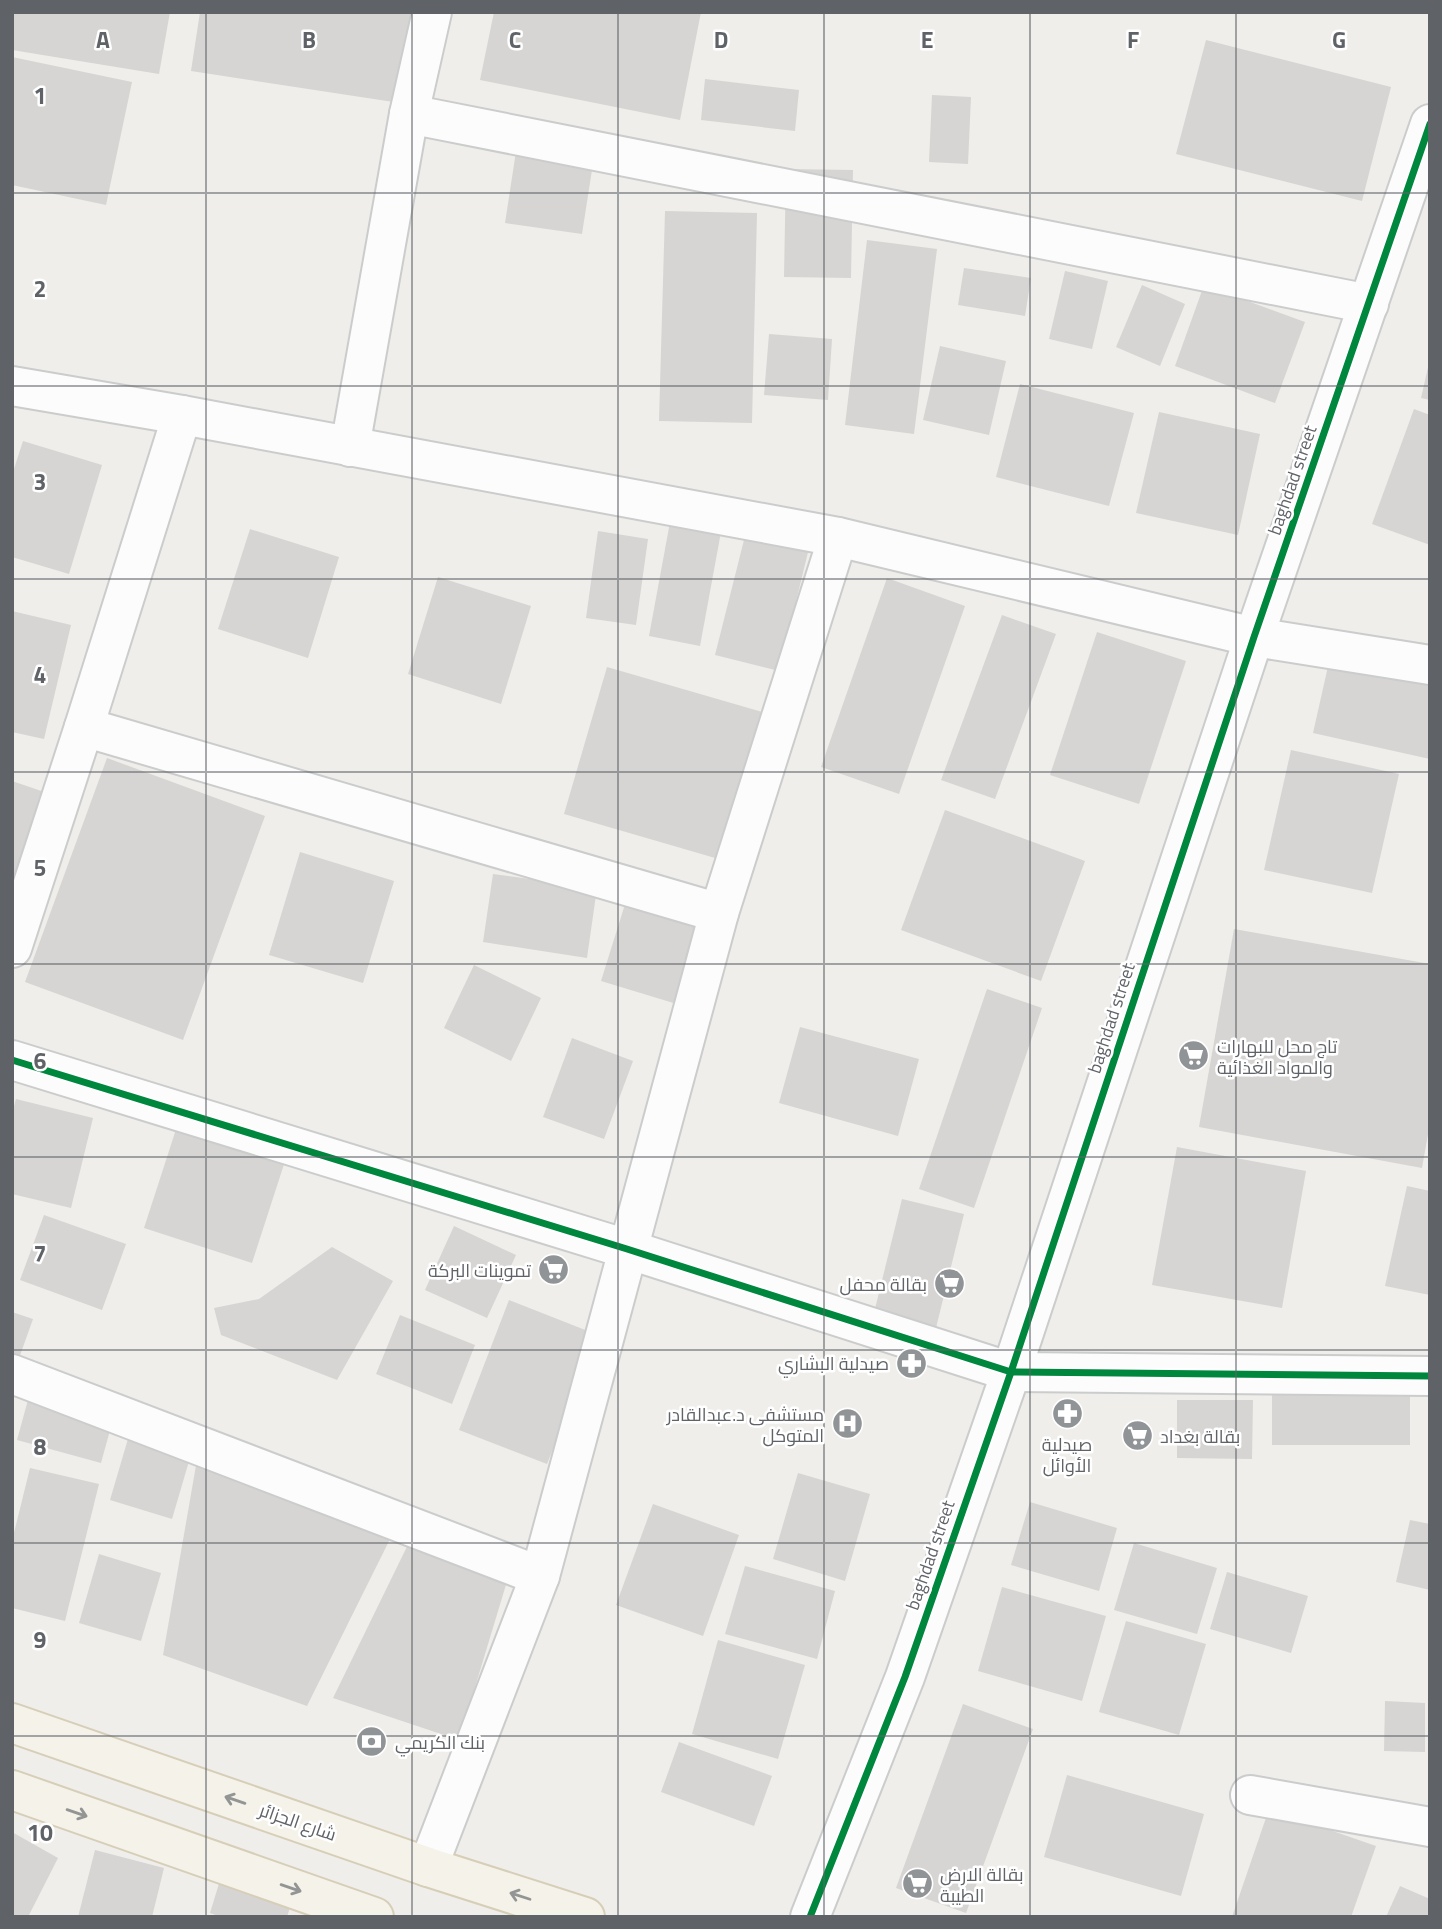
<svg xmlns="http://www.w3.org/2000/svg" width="1442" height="1929" viewBox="0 0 1442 1929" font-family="'Titillium Web',Cairo,sans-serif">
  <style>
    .building { fill: #d6d5d3 }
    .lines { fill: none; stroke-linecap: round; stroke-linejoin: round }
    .minor-casing { stroke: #cbcccc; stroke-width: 42 }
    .major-casing { stroke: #d7ceb8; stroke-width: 42 }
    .minor { stroke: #fdfcfc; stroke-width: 38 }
    .major { stroke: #f4f2e9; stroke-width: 38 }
    .cycleway-casing { stroke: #fff; stroke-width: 11 }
    .cycleway { stroke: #00873e; stroke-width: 7 }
    .oneway { stroke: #939595 }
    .grid { fill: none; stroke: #5f6368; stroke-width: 2; stroke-opacity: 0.55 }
    .labels { text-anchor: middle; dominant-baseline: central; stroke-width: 5; stroke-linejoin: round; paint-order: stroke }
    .street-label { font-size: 18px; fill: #5f6368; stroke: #fff }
    .poi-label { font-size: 18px; fill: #5f6368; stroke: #fff; text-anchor: start }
    .grid-label { font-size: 23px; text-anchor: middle; font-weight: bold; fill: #5f6368; stroke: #fff; stroke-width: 5; stroke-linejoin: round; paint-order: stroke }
  </style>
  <rect width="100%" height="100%" fill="#efeeea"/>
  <g class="building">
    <path d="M12 12H170L159 74 12 50Z"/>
    <path d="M200 12H414L400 103 191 71Z"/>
    <path d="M494 12H701L680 120 480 80Z"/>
    <path d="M1206 40 1391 87 1362 201 1176 154Z"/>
    <path d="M12 57 132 82 106 205 12 185Z"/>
    <path d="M705 79 799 90 795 131 701 120Z"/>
    <path d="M932 95 971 97 968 164 929 162Z"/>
    <path d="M517 145 594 157 582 234 505 223Z"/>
    <path d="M786 169 853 170 851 278 784 277Z"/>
    <path d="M665 211 757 213 752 423 659 421Z"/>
    <path d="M867 240 937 249 914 434 845 425Z"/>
    <path d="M964 268 1031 278 1025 316 958 305Z"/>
    <path d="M1065 271 1108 281 1092 349 1049 339Z"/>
    <path d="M1142 285 1185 304 1160 366 1116 347Z"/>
    <path d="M1204 285 1305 322 1275 403 1175 366Z"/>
    <path d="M769 334 832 339 828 400 764 395Z"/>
    <path d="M940 346 1006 361 989 435 923 420Z"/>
    <path d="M1429 363H1430V400L1421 398Z"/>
    <path d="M1020 384 1134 413 1109 506 996 477Z"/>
    <path d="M1414 409 1430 415V545L1372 524Z"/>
    <path d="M1159 412 1260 434 1238 535 1136 513Z"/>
    <path d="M23 441 102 465 69 574 12 557V475Z"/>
    <path d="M670 522 721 532 700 646 649 636Z"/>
    <path d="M747 528 810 544 779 671 715 655Z"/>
    <path d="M250 529 339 557 308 658 218 629Z"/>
    <path d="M598 531 648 539 636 625 586 618Z"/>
    <path d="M438 577 531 606 501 704 408 674Z"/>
    <path d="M887 578 965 606 899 794 821 767Z"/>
    <path d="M12 611 71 625 44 739 12 732Z"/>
    <path d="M1002 615 1056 634 995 799 941 780Z"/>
    <path d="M1097 632 1186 661 1139 804 1050 775Z"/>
    <path d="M1331 653 1430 676V759L1313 733Z"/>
    <path d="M607 667 766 713 722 860 564 814Z"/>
    <path d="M1291 750 1399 774 1372 893 1264 870Z"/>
    <path d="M107 758 265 816 183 1040 25 982Z"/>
    <path d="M12 781 56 796 12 918Z"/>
    <path d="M945 810 1085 861 1041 981 901 930Z"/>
    <path d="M300 852 394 881 363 983 269 955Z"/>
    <path d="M493 874 597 888 587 958 483 942Z"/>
    <path d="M626 901 705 926 680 1005 601 981Z"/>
    <path d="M1234 929 1430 964V1123L1422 1168 1199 1127Z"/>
    <path d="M474 965 541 998 511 1061 444 1028Z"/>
    <path d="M987 989 1042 1008 974 1208 919 1189Z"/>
    <path d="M800 1027 919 1059 898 1136 779 1103Z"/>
    <path d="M572 1038 633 1061 604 1139 543 1117Z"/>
    <path d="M16 1099 93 1118 71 1208 12 1194V1113Z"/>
    <path d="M179 1120 287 1155 252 1263 144 1228Z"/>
    <path d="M1177 1147 1306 1171 1282 1308 1152 1285Z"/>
    <path d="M1407 1186 1430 1191V1295L1385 1286Z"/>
    <path d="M902 1199 964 1214 935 1332 873 1317Z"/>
    <path d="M44 1215 126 1244 102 1310 20 1280Z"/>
    <path d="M454 1226 516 1255 487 1318 425 1290Z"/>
    <path d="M332 1247 393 1281 337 1380 221 1335 214 1308 259 1299Z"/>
    <path d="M509 1300 598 1335 547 1464 459 1430Z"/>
    <path d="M12 1312 33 1319 13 1375H12Z"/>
    <path d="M400 1315 475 1345 452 1404 376 1374Z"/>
    <path d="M34 1378 118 1401 101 1463 17 1440Z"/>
    <rect x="1272" y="1385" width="138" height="60"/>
    <path d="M1177 1400H1253L1252 1459 1177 1458Z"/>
    <path d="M130 1432 192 1451 172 1519 110 1500Z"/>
    <path d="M198 1454 402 1515 307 1706 163 1655Z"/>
    <path d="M30 1468 99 1484 65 1621 12 1608V1541Z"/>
    <path d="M798 1473 870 1494 845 1581 773 1559Z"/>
    <path d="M1030 1502 1117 1528 1099 1591 1011 1565Z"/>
    <path d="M653 1504 739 1535 703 1636 616 1605Z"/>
    <path d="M1410 1520 1430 1524V1590L1396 1582Z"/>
    <path d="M418 1524 515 1555 459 1740 333 1698Z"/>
    <path d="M1134 1543 1217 1568 1197 1634 1114 1610Z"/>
    <path d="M99 1554 161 1573 141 1641 79 1623Z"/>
    <path d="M745 1566 835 1591 817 1659 725 1634Z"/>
    <path d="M1227 1572 1308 1596 1291 1653 1210 1629Z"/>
    <path d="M1002 1587 1106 1616 1082 1701 978 1671Z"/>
    <path d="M1126 1621 1206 1644 1179 1735 1099 1712Z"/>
    <path d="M718 1640 805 1665 778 1759 692 1734Z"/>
    <path d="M1385 1701 1425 1703V1752L1384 1751Z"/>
    <path d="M963 1704 1033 1729 966 1913 896 1888Z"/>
    <path d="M679 1742 772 1776 754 1826 661 1792Z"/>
    <path d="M1067 1775 1204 1814 1181 1896 1044 1857Z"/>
    <path d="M1269 1809 1376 1846 1351 1917H1232Z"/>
    <path d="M12 1832 58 1858 28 1917H12Z"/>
    <path d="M95 1850 164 1868 152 1917H78Z"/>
    <path d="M221 1877 292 1901 287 1917H221L210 1913Z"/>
    <path d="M1400 1886 1430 1899V1917H1386Z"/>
  </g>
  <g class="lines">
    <defs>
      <g id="minor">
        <path d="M409 114 1369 304"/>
        <path d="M12 386 182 415 838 537 1254 637 1430 665"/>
        <path d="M350 447 409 114 432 12"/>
        <path d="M84 727 719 913"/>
        <path d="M12 948 84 727 182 415"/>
        <path d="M12 1060 627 1249 1011 1372 1430 1376"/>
        <path d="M12 1374 540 1576"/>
        <path d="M1250 1795 1430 1827"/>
        <path d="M428 1867 540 1576 719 913 838 537"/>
        <path d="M810 1917 905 1677 1011 1372 1254 637 1430 124"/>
      </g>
      <g id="major">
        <path d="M12 1723 428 1867 585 1917"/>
        <path d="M12 1790 374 1917"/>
      </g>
    </defs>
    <use href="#minor" class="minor-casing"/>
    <use href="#major" class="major-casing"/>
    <use href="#minor" class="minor"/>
    <use href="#major" class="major"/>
    <defs>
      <g id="cycleway">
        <path d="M12 1060 627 1249 1011 1372 1430 1376"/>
        <path d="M810 1917 905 1677 1011 1372 1254 637 1430 124"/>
      </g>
    </defs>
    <use href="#cycleway" class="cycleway-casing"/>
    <use href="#cycleway" class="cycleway"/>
  </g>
  <defs><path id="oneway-shaft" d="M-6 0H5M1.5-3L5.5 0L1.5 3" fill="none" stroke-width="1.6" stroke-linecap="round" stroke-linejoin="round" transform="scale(1.75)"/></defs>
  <g class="oneway">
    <use href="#oneway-shaft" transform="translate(235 1800) rotate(-161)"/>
    <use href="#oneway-shaft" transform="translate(77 1813) rotate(19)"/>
    <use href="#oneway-shaft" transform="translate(291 1888) rotate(19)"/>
    <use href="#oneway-shaft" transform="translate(520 1896) rotate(-162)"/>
  </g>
  <path class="grid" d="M206 12V1917M412 12V1917M618 12V1917M824 12V1917M1030 12V1917M1236 12V1917M12 193H1430M12 386H1430M12 579H1430M12 772H1430M12 964H1430M12 1157H1430M12 1350H1430M12 1543H1430M12 1736H1430"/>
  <defs>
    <symbol id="supermarket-disc" viewBox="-11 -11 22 22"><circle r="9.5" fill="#919496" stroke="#fff"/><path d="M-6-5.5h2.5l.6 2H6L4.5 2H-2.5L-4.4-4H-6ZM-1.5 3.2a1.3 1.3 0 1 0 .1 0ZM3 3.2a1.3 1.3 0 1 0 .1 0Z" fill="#fff"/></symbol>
    <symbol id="pharmacy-disc" viewBox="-11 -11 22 22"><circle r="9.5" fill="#919496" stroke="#fff"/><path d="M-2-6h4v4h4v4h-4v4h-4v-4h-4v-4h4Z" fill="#fff"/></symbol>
    <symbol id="hospital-disc" viewBox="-11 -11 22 22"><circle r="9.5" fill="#919496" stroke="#fff"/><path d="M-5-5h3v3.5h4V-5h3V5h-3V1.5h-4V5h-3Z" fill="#fff"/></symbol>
    <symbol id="bank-disc" viewBox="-11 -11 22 22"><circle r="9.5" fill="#919496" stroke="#fff"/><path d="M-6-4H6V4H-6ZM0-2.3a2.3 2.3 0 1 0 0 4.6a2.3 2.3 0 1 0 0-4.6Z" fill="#fff"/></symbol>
  </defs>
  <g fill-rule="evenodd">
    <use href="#supermarket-disc" x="1176" y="1038" width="35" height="35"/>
    <use href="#supermarket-disc" x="536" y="1252" width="35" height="35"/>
    <use href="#supermarket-disc" x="932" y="1266" width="35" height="35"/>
    <use href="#pharmacy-disc" x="894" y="1346" width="35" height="35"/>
    <use href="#pharmacy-disc" x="1050" y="1396" width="35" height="35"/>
    <use href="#hospital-disc" x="830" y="1406" width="35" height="35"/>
    <use href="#supermarket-disc" x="1120" y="1418" width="35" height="35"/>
    <use href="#bank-disc" x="354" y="1724" width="35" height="35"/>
    <use href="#supermarket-disc" x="900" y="1866" width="35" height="35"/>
  </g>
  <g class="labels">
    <g class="street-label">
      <text transform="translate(1292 480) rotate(-71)">baghdad street</text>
      <text transform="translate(1111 1018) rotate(-72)">baghdad street</text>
      <text transform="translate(930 1555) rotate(-71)">baghdad street</text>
      <text transform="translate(298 1822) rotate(19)">شارع الجزائر</text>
    </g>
    <g class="poi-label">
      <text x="1217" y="1046">تاج محل للبهارات<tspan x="1217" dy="21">والمواد الغذائية</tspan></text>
      <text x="531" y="1270" text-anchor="end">تموينات البركة</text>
      <text x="927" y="1284" text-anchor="end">بقالة محفل</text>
      <text x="889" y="1363" text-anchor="end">صيدلية البشاري</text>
      <text x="824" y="1414" text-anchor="end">مستشفى د.عبدالقادر<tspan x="824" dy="21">المتوكل</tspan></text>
      <text x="1160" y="1436">بقالة بغداد</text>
      <text x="1067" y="1444" text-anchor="middle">صيدلية<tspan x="1067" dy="21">الأوائل</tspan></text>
      <text x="395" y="1742">بنك الكريمي</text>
      <text x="940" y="1874">بقالة الارض<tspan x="940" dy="21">الطيبة</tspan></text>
    </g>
  </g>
  <g class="grid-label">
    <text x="103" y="48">A</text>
    <text x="309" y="48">B</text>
    <text x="515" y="48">C</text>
    <text x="721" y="48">D</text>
    <text x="927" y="48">E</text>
    <text x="1133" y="48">F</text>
    <text x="1339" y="48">G</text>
    <text x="40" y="104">1</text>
    <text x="40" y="297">2</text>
    <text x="40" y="490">3</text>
    <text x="40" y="683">4</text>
    <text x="40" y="876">5</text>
    <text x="40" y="1069">6</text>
    <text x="40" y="1262">7</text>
    <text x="40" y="1455">8</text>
    <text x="40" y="1648">9</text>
    <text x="40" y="1841">10</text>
  </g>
  <rect width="1442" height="1929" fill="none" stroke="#5f6368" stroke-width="28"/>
</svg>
